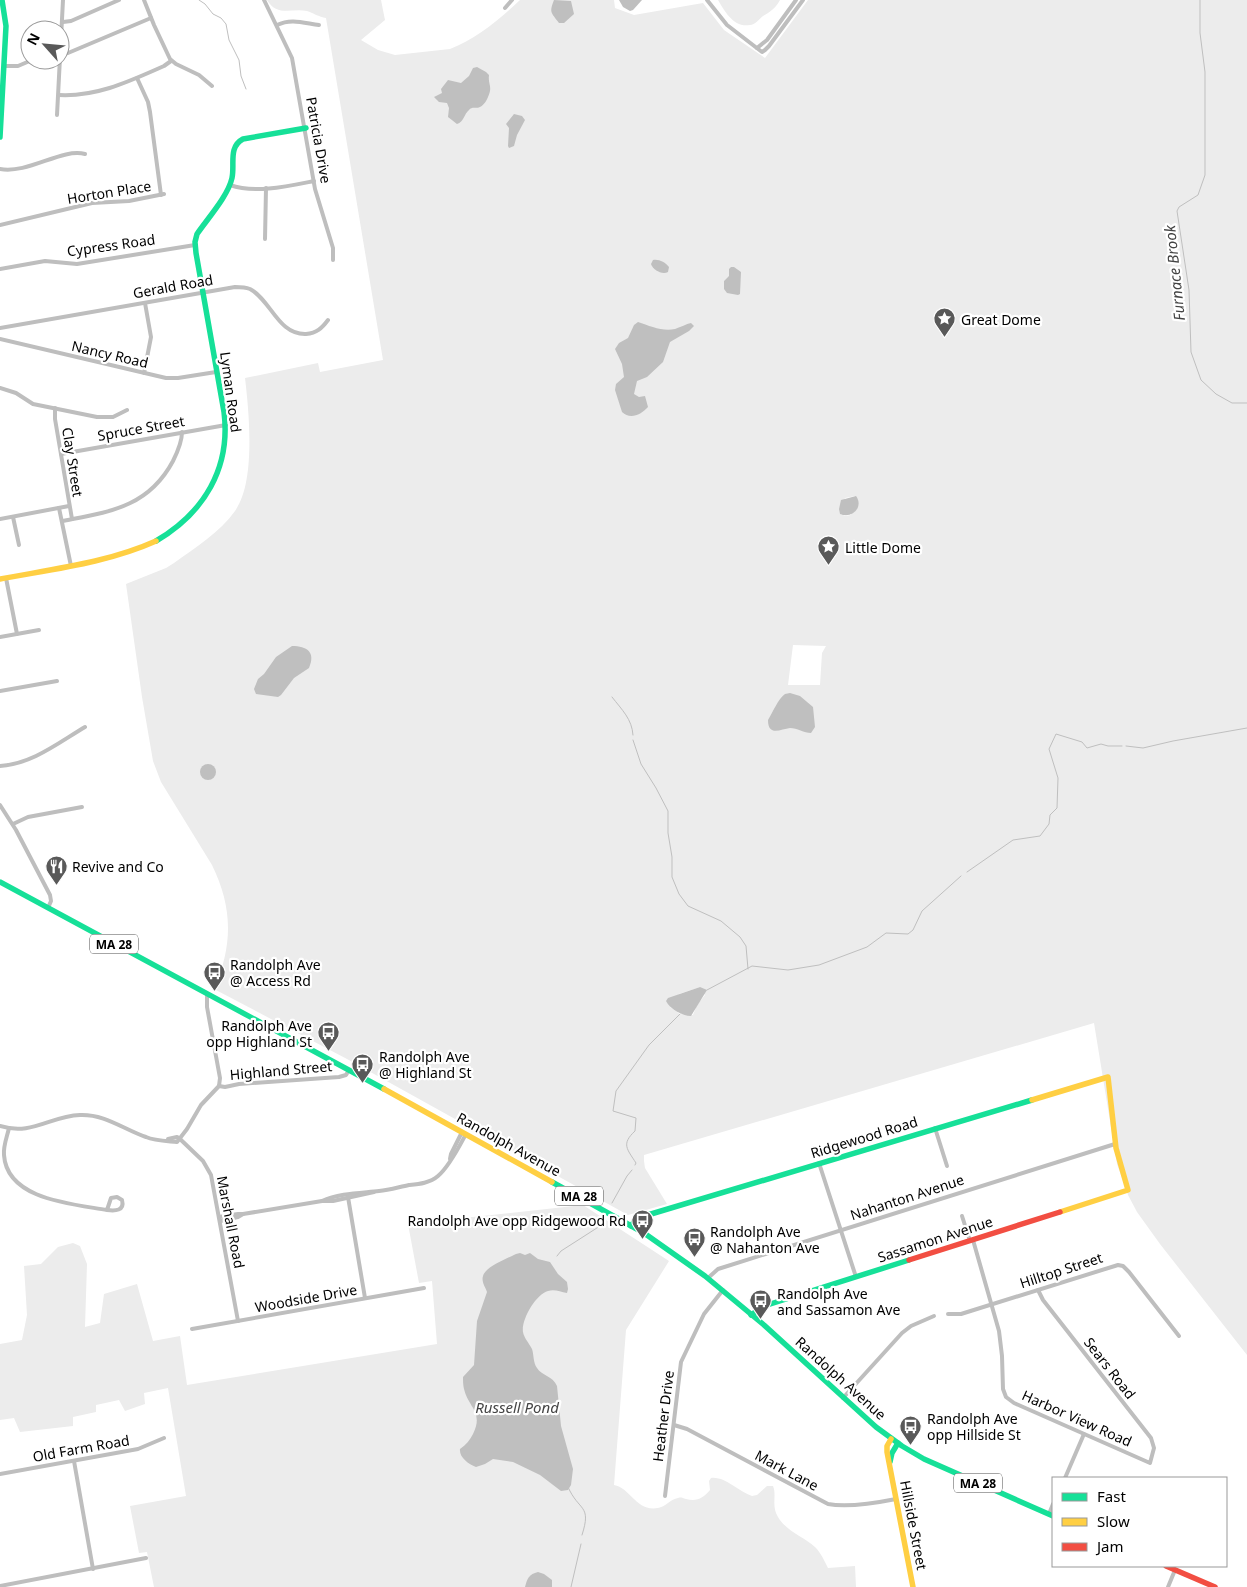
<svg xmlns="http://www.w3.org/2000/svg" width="1247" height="1587" viewBox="0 0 1247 1587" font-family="'Noto Sans',sans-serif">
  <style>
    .green { fill: #ececec; fill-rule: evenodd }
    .water { fill: #bfbfbf }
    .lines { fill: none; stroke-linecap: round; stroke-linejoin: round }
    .stream { stroke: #bfbfbf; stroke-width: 1 }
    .street { stroke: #bebebe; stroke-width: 4 }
    .fast { stroke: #16e098; stroke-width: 5.5 }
    .slow { stroke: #ffcf43; stroke-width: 5.5 }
    .jam { stroke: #f24e42; stroke-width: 5.5 }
    .labels { text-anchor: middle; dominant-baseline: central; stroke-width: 4.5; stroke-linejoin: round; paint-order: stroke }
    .shield { fill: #fff; stroke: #4c4c4c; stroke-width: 1 }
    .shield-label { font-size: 12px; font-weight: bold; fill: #000 }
    .street-label { font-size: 14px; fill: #000; stroke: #fff }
    .poi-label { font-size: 14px; fill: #000; stroke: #fff; text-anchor: start }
    .water-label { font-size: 15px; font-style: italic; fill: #444; stroke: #fff }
  </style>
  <rect width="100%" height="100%" fill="#fff"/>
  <g class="green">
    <path d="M267 0H381L385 20 361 40 378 50 395 55 450 49C476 39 500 19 520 0H614L615 8 634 15 703 3 724 30 765 58 808 0H1247V1355L1160 1244 1137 1212 1128 1195 1117 1164 1094 1023 644 1155V1161L645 1168 667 1204 628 1215 347 1059 214 989C233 945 233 908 212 865L161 782 153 761 142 697 126 584 166 568 174 563C195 548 220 532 235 511 256 482 249 412 245 378L318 363 320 372 383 360 326 18C319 17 313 13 307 11 291 8 277 17 267 0ZM855 496 851 515 845 516 840 514 845 498ZM793 645 826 646 822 653 820 685H788ZM700 987 705 995 697 1005 693 1015 680 1014 670 1007 679 994Z"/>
    <path d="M718 0H780C776 8 770 12 763 16 759 19 755 25 750 25 734 28 725 12 718 0Z"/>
    <path d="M583 1205 669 1261 626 1330 614 1485C631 1488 636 1512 658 1508 665 1507 671 1499 678 1498 682 1497 682 1498 686 1499 697 1502 703 1498 710 1490L709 1481 711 1478C725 1476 739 1492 752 1496L757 1495 767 1486H773C777 1495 771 1506 778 1517 786 1531 804 1537 815 1547 821 1553 824 1560 828 1568L855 1566 856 1587H154L147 1552 139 1553 130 1506 186 1496 168 1388 144 1393 145 1404 125 1411 119 1400 96 1405V1412L73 1417V1426L20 1432 14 1418 0 1420V1344L22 1340 27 1315 24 1266 41 1264 58 1247 73 1243 80 1246 87 1264 85 1327 100 1323 104 1294 137 1284 153 1341 180 1336 187 1385 437 1344 432 1281 419 1283 408 1224Z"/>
  </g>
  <g class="water">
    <path d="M554 0 571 1 574 14 564 23H559C551 12 549 13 554 0Z"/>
    <path d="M619 0H642L633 10 630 11 623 7Z"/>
    <path d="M477 67 486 72 489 75C488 82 491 86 490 91 489 96 485 105 480 107 476 109 472 106 469 110 464 114 464 122 457 124L448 117 449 108 447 103 439 102 434 97 442 93 441 89 448 80 461 83 469 76 473 68Z"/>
    <path d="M514 114 522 116 525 120 517 135 514 146 509 148 508 146 509 128 506 124Z"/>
    <path d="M653 260C659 259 665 262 669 267L668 272C662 275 653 270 651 264Z"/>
    <path d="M731 267H734L741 272 740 294 738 295 727 293 724 289V281L729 276V269Z"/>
    <path d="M638 322C650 326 663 332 675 329 681 327 686 324 691 323L694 326 689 331 670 342 663 362 647 377 637 381 634 394 639 397 645 396 648 407C641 415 630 420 622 412L615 390 616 384 624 377 622 364 615 349 619 343 628 338 634 325Z"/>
    <path d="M856 496C864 507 852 519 840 514L839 509 841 500Z"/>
    <path d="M292 646C307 646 316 652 309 668L294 678 281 695 278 697 256 694 254 689 258 679 264 674 276 657Z"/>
    <path d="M790 693 800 696 813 707 815 727 811 733C804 733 797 728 790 728 781 729 768 737 768 720 773 712 778 699 785 694Z"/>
    <circle cx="208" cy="772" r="8"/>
    <path d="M700 987 707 990 691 1016C682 1016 670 1009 666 1001L668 998Z"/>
    <path d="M520 1253 525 1255 530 1253 538 1259 550 1262 558 1274 567 1282 568 1289 567 1293C560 1292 555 1289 548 1291 536 1294 521 1320 523 1332 524 1338 529 1343 532 1349 534 1355 533 1363 537 1368 542 1376 553 1376 557 1386L561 1426 573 1469 571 1485 568 1490 561 1491 540 1475 513 1462 493 1459 485 1464 476 1467C468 1464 459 1457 460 1449 466 1445 470 1440 473 1434 484 1412 468 1407 464 1389 463 1385 463 1381 463 1377L474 1365 477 1321 487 1292C486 1288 481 1282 483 1276 485 1267 508 1258 516 1254Z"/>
    <path d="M538 1572 544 1574 552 1580V1587H525C527 1579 529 1574 538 1572Z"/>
  </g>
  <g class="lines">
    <g class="stream">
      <path d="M199 0 205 4 213 14 221 18 226 24 229 40 239 60 241 76 246 89"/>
      <path d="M1200 0V33L1205 72V175L1198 195 1179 207 1177 211 1189 290 1191 352 1201 380 1216 394 1232 403H1247"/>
      <path d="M612 697C622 710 632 719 633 735"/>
      <path d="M633 740 641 764 656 788 668 811V833L672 857V877L679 894 688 906 721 921 740 937 746 946 748 969"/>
      <path d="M1126 746 1143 748 1173 741 1247 728"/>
      <path d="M967 872 1013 840 1040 836 1049 824 1050 815 1057 808 1058 778 1049 749 1056 734 1082 742 1087 748 1101 744 1108 746H1122"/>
      <path d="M707 990 752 966 788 970 819 965 867 947 886 933 908 934 913 930 922 911 961 876"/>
      <path d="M635 1165 636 1163C627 1149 621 1144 635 1131L636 1118 613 1111 616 1091 649 1045 680 1014"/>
      <path d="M612 1203 627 1176 632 1170"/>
      <path d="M557 1256 561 1251 600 1226 604 1220"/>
      <path d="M568 1487C579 1512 592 1504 582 1535"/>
      <path d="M571 1587 581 1544"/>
    </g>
    <g class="street">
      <path d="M144 0 154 25 170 59 176 64 199 75 212 86"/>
      <path d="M264 0 292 58 315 189 333 248V260"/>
      <path d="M707 0 727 25 762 52 765 50 769 46 803 0"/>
      <path d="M505 8 512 0"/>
      <path d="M63 22 71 21 119 0"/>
      <path d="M277 25C291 18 304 23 319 25"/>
      <path d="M757 48 767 40 796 0"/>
      <path d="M61 54 68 53 151 18"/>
      <path d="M4 66H18L32 60"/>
      <path d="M137 78 148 102 150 112 161 195"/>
      <path d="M59 95C97 97 130 81 164 66L171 61"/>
      <path d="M57 115 63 0"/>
      <path d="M0 169C29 174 61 148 85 154"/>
      <path d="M230 185C255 194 289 186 314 181"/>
      <path d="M0 225 92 203 129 201 164 194"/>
      <path d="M265 239 266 188"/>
      <path d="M0 269 45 261 77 264 195 245"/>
      <path d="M0 328 235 287C240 287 245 287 250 289 271 300 278 335 306 334 317 333 322 328 328 320"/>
      <path d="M0 339 166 378H178L216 372"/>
      <path d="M144 373 151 337 145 303"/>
      <path d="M0 388 16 393 33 404 97 417H113L127 410"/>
      <path d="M55 408V419L72 519"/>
      <path d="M61 454 226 425"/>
      <path d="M59 508 71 566"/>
      <path d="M13 517 19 545"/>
      <path d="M0 519 69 506"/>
      <path d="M62 521C108 512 148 508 173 461 177 453 182 442 182 432"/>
      <path d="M6 578 17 634"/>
      <path d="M0 637 39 630"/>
      <path d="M0 691 57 681"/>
      <path d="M0 766C32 764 58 743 85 727"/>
      <path d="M0 805 16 830 50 895 51 901 48 908"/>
      <path d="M13 824 28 817 82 807"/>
      <path d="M207 994V1007L220 1078 219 1086"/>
      <path d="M219 1086 225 1087 239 1084 339 1077 346 1075 349 1070"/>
      <path d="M0 1126C32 1136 50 1116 80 1115 105 1114 123 1129 146 1137 155 1141 167 1141 177 1142L187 1129 201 1105 219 1086"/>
      <path d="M9 1128C7 1137 3 1146 4 1155 7 1200 73 1204 107 1210 115 1211 125 1211 122 1200L117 1197 111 1198 107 1210"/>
      <path d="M935 1128 947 1166"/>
      <path d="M168 1139 177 1137 180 1139"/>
      <path d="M180 1139 203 1161 211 1175 238 1321"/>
      <path d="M450 1159 451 1154 462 1132"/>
      <path d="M819 1163 856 1277"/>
      <path d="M348 1197 365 1298"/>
      <path d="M322 1201C339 1193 361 1193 379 1191 389 1190 399 1187 409 1185 419 1184 430 1183 438 1176 449 1167 459 1147 466 1134"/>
      <path d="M962 1216 970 1241"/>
      <path d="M219 1217 238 1214H243L322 1201H333L374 1192"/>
      <path d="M220 1221 238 1217 243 1214"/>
      <path d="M973 1240 999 1331 1002 1356 1003 1389 1006 1397 1014 1403 1150 1463 1154 1448 1151 1438 1043 1300 1038 1290"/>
      <path d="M708 1278 718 1269 1115 1144"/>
      <path d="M948 1314H961L1118 1265 1123 1266 1129 1272 1179 1336"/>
      <path d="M192 1329 424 1288"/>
      <path d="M843 1398 902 1333 911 1326 934 1316"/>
      <path d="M674 1425 687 1429 828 1504C848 1508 876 1503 896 1499"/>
      <path d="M74 1461 93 1569"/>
      <path d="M0 1474 138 1449 164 1438"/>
      <path d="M1065 1478 1084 1434"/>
      <path d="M665 1496 681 1362 704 1314 723 1290"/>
      <path d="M1049 1514 1053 1504"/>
      <path d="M0 1586 146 1558"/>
      <path d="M1168 1587 1175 1570"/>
    </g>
    <g class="fast">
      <path d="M0 137 6 26 2 0"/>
      <path d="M156 541C204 513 231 468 224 412L196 253 195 242 197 234C208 218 228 196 232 178 235 164 228 147 243 139L306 128"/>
      <path d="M0 882 384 1089"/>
      <path d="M552 1182 644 1233 705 1276 764 1325 876 1427 902 1446 924 1459 1053 1516"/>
      <path d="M631 1226 636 1219 641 1217 1032 1100"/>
      <path d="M751 1315 764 1306 909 1260"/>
      <path d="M890 1462 892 1453 898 1443"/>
    </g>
    <g class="slow">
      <path d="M0 579C53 569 107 563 156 541"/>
      <path d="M384 1089 552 1182"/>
      <path d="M1032 1100 1108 1077 1116 1148 1128 1190 1060 1212"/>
      <path d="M891 1439 887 1446V1452L913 1587"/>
    </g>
    <g class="jam">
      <path d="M909 1260 1060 1212"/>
      <path d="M1166 1566 1215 1587"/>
    </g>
  </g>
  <defs>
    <symbol id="sight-pin" viewBox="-11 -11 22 30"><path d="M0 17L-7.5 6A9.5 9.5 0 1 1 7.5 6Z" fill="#595959" stroke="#fff"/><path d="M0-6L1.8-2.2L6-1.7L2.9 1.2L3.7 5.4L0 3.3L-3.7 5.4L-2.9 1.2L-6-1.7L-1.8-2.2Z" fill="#fff"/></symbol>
    <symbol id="restaurant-pin" viewBox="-11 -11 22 30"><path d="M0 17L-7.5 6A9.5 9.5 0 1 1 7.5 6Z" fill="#595959" stroke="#fff"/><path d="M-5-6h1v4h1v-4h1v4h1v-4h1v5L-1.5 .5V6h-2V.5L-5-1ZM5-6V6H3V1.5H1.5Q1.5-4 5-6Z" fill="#fff"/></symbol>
    <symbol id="bus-pin" viewBox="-11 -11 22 30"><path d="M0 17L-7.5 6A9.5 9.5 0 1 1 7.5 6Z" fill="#595959" stroke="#fff"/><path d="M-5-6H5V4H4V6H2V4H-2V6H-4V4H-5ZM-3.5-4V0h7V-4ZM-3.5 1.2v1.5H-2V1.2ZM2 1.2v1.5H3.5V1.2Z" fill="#fff"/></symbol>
  </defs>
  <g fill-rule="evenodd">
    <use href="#sight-pin" x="932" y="306" width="25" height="34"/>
    <use href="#sight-pin" x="816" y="534" width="25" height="34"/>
    <use href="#restaurant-pin" x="44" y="854" width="25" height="34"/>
    <use href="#bus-pin" x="202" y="960" width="25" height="34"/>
    <use href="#bus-pin" x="316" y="1020" width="25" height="34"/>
    <use href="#bus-pin" x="350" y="1052" width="25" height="34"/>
    <use href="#bus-pin" x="630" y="1208" width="25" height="34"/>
    <use href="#bus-pin" x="682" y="1226" width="25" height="34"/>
    <use href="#bus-pin" x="748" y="1288" width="25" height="34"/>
    <use href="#bus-pin" x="898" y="1414" width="25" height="34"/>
  </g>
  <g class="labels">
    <g class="shield">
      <rect x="90" y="934.5" width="48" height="19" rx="4"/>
      <rect x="555" y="1186.5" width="48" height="19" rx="4"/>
      <rect x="954" y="1473.5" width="48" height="19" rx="4"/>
    </g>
    <g class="shield-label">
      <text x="114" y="944">MA 28</text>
      <text x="579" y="1196">MA 28</text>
      <text x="978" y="1483">MA 28</text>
    </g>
    <g class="street-label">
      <text transform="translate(319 140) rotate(80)">Patricia Drive</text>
      <text transform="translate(109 192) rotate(-9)">Horton Place</text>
      <text transform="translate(111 245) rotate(-8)">Cypress Road</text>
      <text transform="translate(173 286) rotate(-10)">Gerald Road</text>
      <text transform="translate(110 354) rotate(13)">Nancy Road</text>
      <text transform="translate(231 392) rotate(82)">Lyman Road</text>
      <text transform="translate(141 428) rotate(-10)">Spruce Street</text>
      <text transform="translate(73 462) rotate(81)">Clay Street</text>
      <text transform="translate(281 1070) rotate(-5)">Highland Street</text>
      <text transform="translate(864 1137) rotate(-17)">Ridgewood Road</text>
      <text transform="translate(509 1144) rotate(29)">Randolph Avenue</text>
      <text transform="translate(907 1197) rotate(-18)">Nahanton Avenue</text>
      <text transform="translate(231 1222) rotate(79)">Marshall Road</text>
      <text transform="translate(935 1239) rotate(-18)">Sassamon Avenue</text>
      <text transform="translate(1061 1270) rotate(-18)">Hilltop Street</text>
      <text transform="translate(306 1298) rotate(-10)">Woodside Drive</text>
      <text transform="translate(1110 1368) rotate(52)">Sears Road</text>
      <text transform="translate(841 1378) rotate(42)">Randolph Avenue</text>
      <text transform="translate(663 1416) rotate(-83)">Heather Drive</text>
      <text transform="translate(1077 1418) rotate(24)">Harbor View Road</text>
      <text transform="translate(81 1448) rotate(-10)">Old Farm Road</text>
      <text transform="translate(787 1470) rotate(28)">Mark Lane</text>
      <text transform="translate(914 1525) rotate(79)">Hillside Street</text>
    </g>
    <g class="poi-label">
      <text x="961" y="319">Great Dome</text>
      <text x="845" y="547">Little Dome</text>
      <text x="72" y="866">Revive and Co</text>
      <text x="230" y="964">Randolph Ave<tspan x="230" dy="16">@ Access Rd</tspan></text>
      <text x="312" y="1025" text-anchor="end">Randolph Ave<tspan x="312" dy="16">opp Highland St</tspan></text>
      <text x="379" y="1056">Randolph Ave<tspan x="379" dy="16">@ Highland St</tspan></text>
      <text x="626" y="1220" text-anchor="end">Randolph Ave opp Ridgewood Rd</text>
      <text x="710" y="1231">Randolph Ave<tspan x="710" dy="16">@ Nahanton Ave</tspan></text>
      <text x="777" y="1293">Randolph Ave<tspan x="777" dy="16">and Sassamon Ave</tspan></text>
      <text x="927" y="1418">Randolph Ave<tspan x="927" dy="16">opp Hillside St</tspan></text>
    </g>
    <g class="water-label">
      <text transform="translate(1174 273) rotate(-96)">Furnace Brook</text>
      <text x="517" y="1407">Russell Pond</text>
    </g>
  </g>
  <rect x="1052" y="1477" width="175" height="90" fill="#ffffff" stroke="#999999"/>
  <rect x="1062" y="1493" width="25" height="8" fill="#16e098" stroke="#999999"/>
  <text x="1097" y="1502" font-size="15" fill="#000000">Fast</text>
  <rect x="1062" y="1518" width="25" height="8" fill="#ffcf43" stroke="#999999"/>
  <text x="1097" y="1527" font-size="15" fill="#000000">Slow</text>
  <rect x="1062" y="1543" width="25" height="8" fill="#f24e42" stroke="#999999"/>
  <text x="1097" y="1552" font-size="15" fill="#000000">Jam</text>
  <g transform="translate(45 45) rotate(297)"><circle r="24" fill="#ffffff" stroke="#999999"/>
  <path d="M0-4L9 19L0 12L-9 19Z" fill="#595959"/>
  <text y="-8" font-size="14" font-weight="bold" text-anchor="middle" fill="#000000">N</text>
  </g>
</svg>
